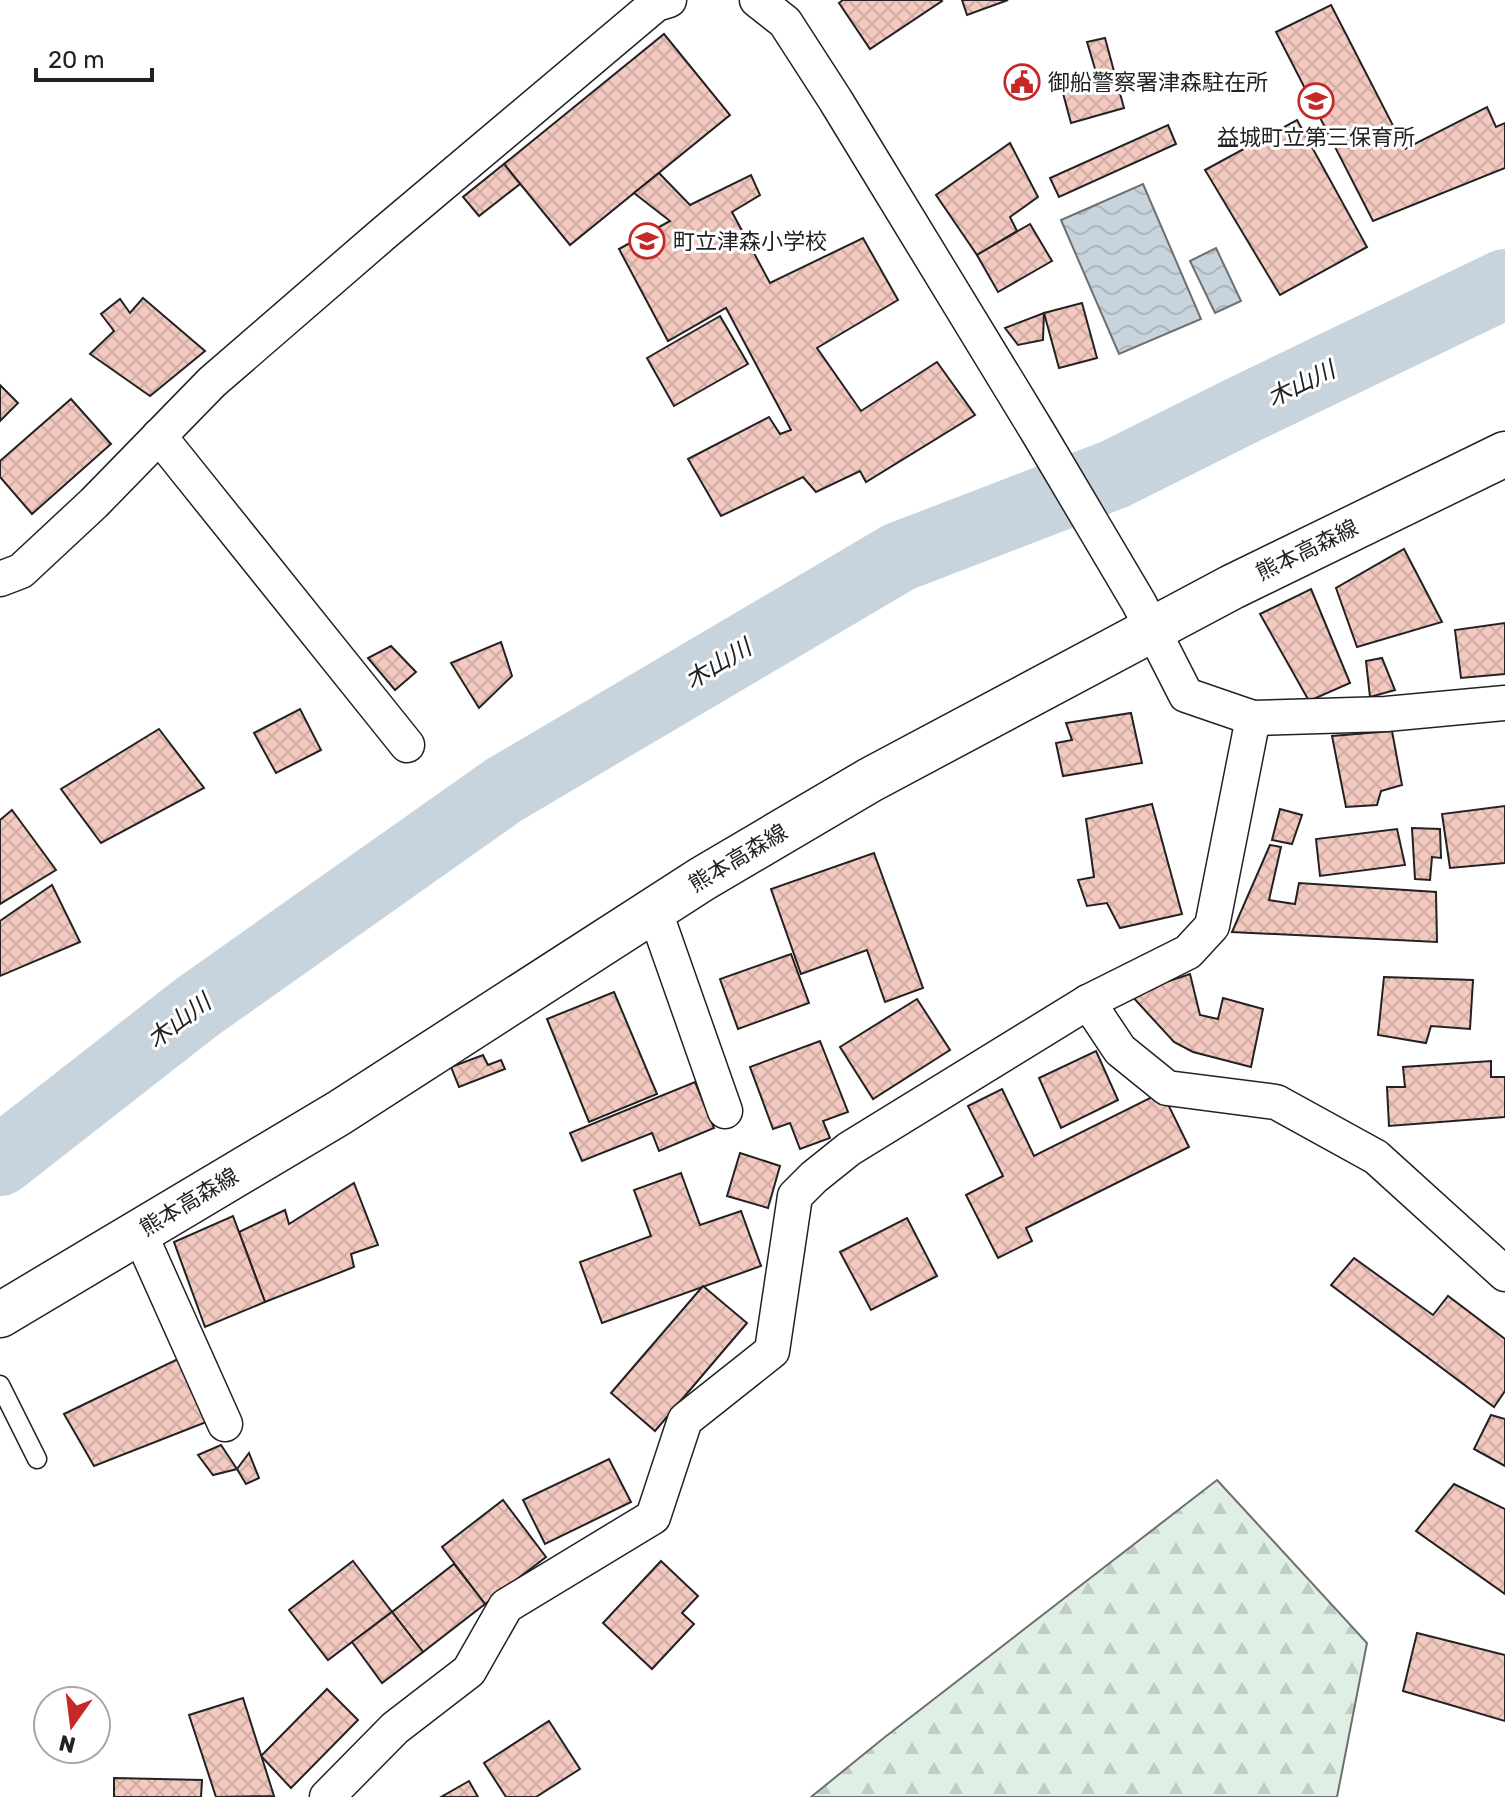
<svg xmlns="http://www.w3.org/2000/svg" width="1505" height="1797" viewBox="0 0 1505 1797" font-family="Rubik,'Noto Sans JP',sans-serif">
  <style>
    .forest { fill: url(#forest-firs); stroke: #6f6f6f; stroke-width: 2 }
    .water { fill: url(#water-waves); stroke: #6f6f6f; stroke-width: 2 }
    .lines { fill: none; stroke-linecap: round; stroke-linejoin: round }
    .river { stroke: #c7d3dd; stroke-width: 70 }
    .building { fill: url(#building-cross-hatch); stroke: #222; stroke-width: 2 }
    .lane-casing { stroke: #222; stroke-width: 21 }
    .street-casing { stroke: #222; stroke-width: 37 }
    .primary-casing { stroke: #222; stroke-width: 47 }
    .lane { stroke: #fff; stroke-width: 18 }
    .street { stroke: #fff; stroke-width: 34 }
    .primary { stroke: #fff; stroke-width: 44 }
    .labels { text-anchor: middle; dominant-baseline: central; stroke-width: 6; stroke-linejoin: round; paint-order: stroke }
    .poi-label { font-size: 22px; fill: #222; stroke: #fff; text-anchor: start }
    .street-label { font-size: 22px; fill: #222; stroke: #fff }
    .water-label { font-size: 24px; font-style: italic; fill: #222; stroke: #fff }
  </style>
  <defs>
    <pattern id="forest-firs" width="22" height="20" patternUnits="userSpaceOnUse" patternTransform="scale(2)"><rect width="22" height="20" fill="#e0efe3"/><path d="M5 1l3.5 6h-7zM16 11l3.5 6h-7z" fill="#c0cdc2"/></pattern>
    <pattern id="water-waves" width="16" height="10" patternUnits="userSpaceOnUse" patternTransform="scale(2)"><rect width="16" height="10" fill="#c7d3dd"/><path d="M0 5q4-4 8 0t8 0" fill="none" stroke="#abb5bd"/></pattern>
    <pattern id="building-cross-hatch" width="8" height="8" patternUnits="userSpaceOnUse" patternTransform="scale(2)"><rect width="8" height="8" fill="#f3c9c0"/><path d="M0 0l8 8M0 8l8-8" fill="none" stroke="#d0aca5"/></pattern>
  </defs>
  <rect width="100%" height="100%" fill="#fff"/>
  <path class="forest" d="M1217 1480 1367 1643 1337 1797H811L885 1737Z"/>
  <g class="water">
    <path d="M1143 184 1201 319 1119 354 1061 220Z"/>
    <path d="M1216 248 1241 301 1215 313 1190 261Z"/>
  </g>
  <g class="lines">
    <path class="river" d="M0 1161 197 1007 504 790 899 557 1115 474 1247 408 1505 284"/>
  </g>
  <g class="building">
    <path d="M843 0H941L942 1 870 49 839 3Z"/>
    <path d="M962 0H1008L967 15Z"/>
    <path d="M1331 5 1405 149 1487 107 1496 127 1505 123V168L1373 221 1276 32Z"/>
    <path d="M664 34 730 115 570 245 504 164Z"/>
    <path d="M1105 38 1124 108 1071 123 1060 82 1096 72 1087 42Z"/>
    <path d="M1297 120 1367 247 1280 295 1205 170Z"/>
    <path d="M1168 125 1176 144 1059 197 1050 178Z"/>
    <path d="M1010 143 1038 197 1010 217 1017 231 977 255 936 195Z"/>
    <path d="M504 164 520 184 479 216 463 197Z"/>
    <path d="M659 173 690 205 751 175 760 195 732 212 770 283 863 238 898 300 817 348 861 411 937 362 975 415 866 482 860 471 816 492 803 477 721 516 688 459 769 417 780 434 791 430 726 308 668 341 619 249 670 221 634 193Z"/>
    <path d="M1030 224 1052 261 998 292 977 255Z"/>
    <path d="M143 298 205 351 150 396 90 354 114 331 101 314 120 299 130 313Z"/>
    <path d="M1082 303 1097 358 1059 368 1044 313Z"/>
    <path d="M1044 313 1043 340 1018 345 1005 328Z"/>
    <path d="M720 316 748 364 674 406 647 358Z"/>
    <path d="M0 385 18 403 0 421Z"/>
    <path d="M71 399 111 444 32 514 0 477V461Z"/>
    <path d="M1404 549 1442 622 1357 647 1336 588Z"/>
    <path d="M1311 589 1350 683 1309 701 1260 614Z"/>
    <path d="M1505 623V674L1461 678 1455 630Z"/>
    <path d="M501 642 512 676 479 708 451 663Z"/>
    <path d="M391 646 416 672 395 690 368 658Z"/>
    <path d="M1382 658 1395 690 1370 697 1366 661Z"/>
    <path d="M300 709 321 750 276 773 254 733Z"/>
    <path d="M1131 713 1142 763 1063 776 1056 743 1072 740 1066 723Z"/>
    <path d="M159 729 204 788 101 843 61 789Z"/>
    <path d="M1392 731 1402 785 1381 791 1377 805 1346 807 1332 736Z"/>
    <path d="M1152 804 1182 914 1120 928 1107 903 1087 906 1078 880 1094 877 1086 819Z"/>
    <path d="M1505 806V863L1450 868 1442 814Z"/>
    <path d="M1280 809 1302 815 1292 844 1272 840Z"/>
    <path d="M12 810 56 870 0 904V820Z"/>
    <path d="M1412 828 1440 829 1441 858 1432 857 1430 880 1415 879Z"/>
    <path d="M1397 829 1405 865 1320 876 1316 839Z"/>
    <path d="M1270 845 1281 847 1269 900 1295 904 1299 883 1436 892 1437 942 1232 932Z"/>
    <path d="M874 853 923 988 885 1002 867 950 801 974 771 889Z"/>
    <path d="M52 885 80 942 0 976V921Z"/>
    <path d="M791 954 809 1003 738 1029 720 979Z"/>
    <path d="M1190 974 1200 1015 1218 1019 1223 998 1263 1009 1251 1067 1193 1052 1174 1042 1130 994Z"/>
    <path d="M1384 977 1473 980 1470 1029 1431 1026 1426 1043 1378 1035Z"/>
    <path d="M614 992 657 1094 589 1122 547 1019Z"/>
    <path d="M917 999 950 1050 873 1099 840 1047Z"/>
    <path d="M820 1041 848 1112 823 1121 830 1138 800 1149 790 1123 773 1129 750 1067Z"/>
    <path d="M1096 1051 1118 1100 1061 1128 1039 1078Z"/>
    <path d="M483 1055 488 1065 501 1060 505 1069 459 1087 451 1067Z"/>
    <path d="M1491 1061V1077H1505V1117L1389 1126 1387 1087H1405L1403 1067Z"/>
    <path d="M695 1082 714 1128 659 1151 652 1133 582 1161 570 1133Z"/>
    <path d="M1002 1089 1034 1156 1162 1092 1189 1147 1026 1228 1032 1241 998 1258 966 1195 1003 1176 968 1106Z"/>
    <path d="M740 1153 780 1166 768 1208 727 1196Z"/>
    <path d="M681 1173 700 1225 741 1211 761 1266 602 1323 580 1262 651 1236 634 1190Z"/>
    <path d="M354 1183 378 1245 351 1254 354 1267 265 1302 239 1232 285 1210 289 1224Z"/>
    <path d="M233 1216 265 1302 205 1327 174 1242Z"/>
    <path d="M907 1218 937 1276 871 1310 840 1252Z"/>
    <path d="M1354 1258 1433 1315 1448 1296 1505 1339V1391L1494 1407 1331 1285Z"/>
    <path d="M703 1286 747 1323 655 1431 611 1393Z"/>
    <path d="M182 1357 214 1419 94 1466 64 1414Z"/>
    <path d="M1491 1415 1505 1419V1466L1474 1449Z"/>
    <path d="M221 1445 237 1469 213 1475 198 1455Z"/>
    <path d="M249 1453 259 1478 246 1484 237 1469Z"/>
    <path d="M609 1459 631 1502 545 1544 523 1500Z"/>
    <path d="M1454 1484 1505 1509V1594L1416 1531Z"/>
    <path d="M503 1500 546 1557 485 1604 442 1547Z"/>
    <path d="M353 1561 392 1612 328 1660 289 1610Z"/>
    <path d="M661 1561 698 1596 682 1613 694 1624 652 1669 603 1623Z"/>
    <path d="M454 1564 485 1604 423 1652 392 1612Z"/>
    <path d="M392 1612 423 1652 382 1683 352 1642Z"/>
    <path d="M1417 1633 1505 1655V1721L1403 1691Z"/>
    <path d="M327 1689 358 1720 291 1788 261 1756Z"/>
    <path d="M243 1698 274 1796 216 1797 189 1715Z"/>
    <path d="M549 1721 580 1769 536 1797H506L484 1763Z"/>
    <path d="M114 1778 202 1780 201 1797H114Z"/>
    <path d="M469 1781 478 1797H441Z"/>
  </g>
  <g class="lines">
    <defs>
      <path id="lane" d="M0 1385 37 1459"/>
      <g id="street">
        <path d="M757 0 785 22 836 101 1039 434 1139 603 1186 695 1253 718 1386 714 1505 703"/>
        <path d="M159 436 407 745"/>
        <path d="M0 579 21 571 94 503 212 382 383 234 656 4 669 0"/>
        <path d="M654 909 725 1111"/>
        <path d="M1088 1002 1120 1050 1167 1088 1276 1102 1376 1157 1505 1274"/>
        <path d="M139 1232 225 1424"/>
        <path d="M327 1797 395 1728 469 1671 506 1606 653 1517 685 1420 772 1351 795 1196 814 1177 849 1149 1088 1002 1188 952 1212 926 1253 718"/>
      </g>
      <path id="primary" d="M0 1315 339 1113 702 879 870 780 1232 587 1505 454"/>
    </defs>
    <use href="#lane" class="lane-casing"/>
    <use href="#street" class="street-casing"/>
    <use href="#primary" class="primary-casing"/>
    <use href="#lane" class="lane"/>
    <use href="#street" class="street"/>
    <use href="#primary" class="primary"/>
  </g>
  <defs>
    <symbol id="civic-ring" viewBox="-11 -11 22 22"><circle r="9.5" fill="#fff" stroke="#c62828" stroke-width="1.5"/><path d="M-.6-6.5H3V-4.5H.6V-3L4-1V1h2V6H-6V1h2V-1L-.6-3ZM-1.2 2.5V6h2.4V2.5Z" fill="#c62828"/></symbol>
    <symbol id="school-ring" viewBox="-11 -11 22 22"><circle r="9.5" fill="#fff" stroke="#c62828" stroke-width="1.5"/><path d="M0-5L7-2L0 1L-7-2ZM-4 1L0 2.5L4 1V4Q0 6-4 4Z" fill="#c62828"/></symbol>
  </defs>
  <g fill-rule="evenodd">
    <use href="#civic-ring" x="1002" y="62" width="40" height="40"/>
    <use href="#school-ring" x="1296" y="81" width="40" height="40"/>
    <use href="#school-ring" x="627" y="221" width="40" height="40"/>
  </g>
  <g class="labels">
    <g class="poi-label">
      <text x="1048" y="82">御船警察署津森駐在所</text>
      <text x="1316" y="137" text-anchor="middle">益城町立第三保育所</text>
      <text x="673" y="241">町立津森小学校</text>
    </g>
    <g class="street-label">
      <text transform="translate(1307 550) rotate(-26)">熊本高森線</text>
      <text transform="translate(738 858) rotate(-31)">熊本高森線</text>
      <text transform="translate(189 1202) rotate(-31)">熊本高森線</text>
    </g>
    <g class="water-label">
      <text transform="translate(1301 384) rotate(-26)">木山川</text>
      <text transform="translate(718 664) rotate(-31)">木山川</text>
      <text transform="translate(179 1021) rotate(-37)">木山川</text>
    </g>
  </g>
  <g transform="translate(72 1725) rotate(194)"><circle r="38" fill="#ffffff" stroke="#a7a7a7" stroke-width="2"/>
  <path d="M0-6L14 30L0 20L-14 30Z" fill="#c62828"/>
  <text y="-12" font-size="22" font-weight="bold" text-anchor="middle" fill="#222222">N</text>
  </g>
  <path d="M36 68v12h116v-12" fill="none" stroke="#222222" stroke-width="4"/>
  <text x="48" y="68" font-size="24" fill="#222222" stroke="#ffffff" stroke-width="6" paint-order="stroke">20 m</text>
</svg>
